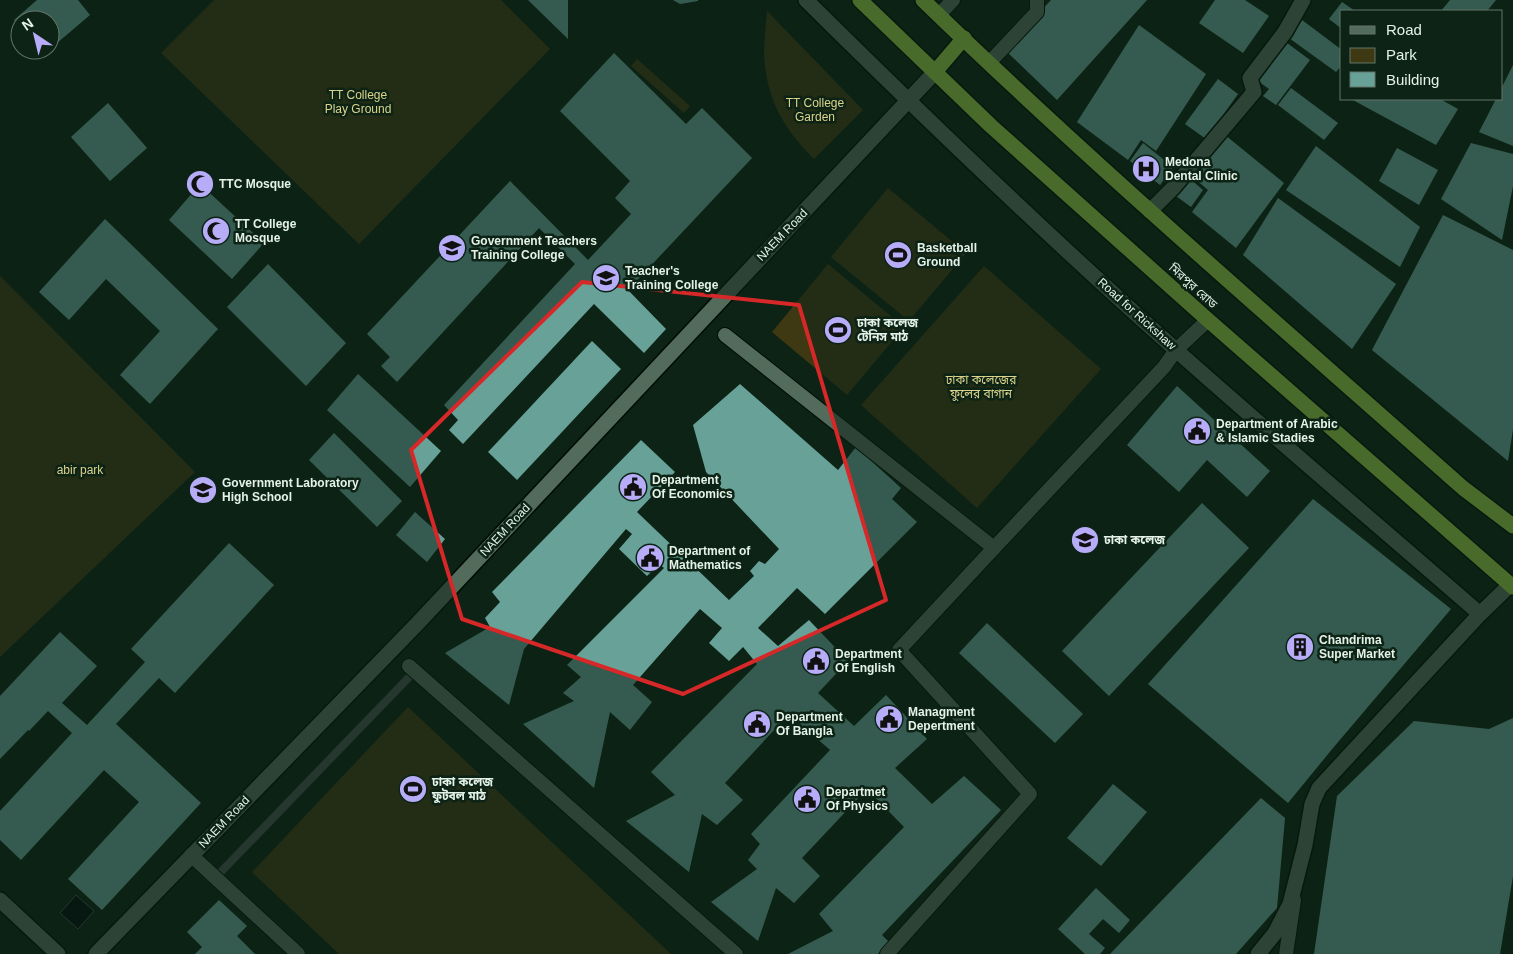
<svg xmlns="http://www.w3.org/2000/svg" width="1513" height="954" viewBox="0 0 1513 954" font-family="Arial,'Noto Sans Bengali',sans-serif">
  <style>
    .green { fill: #3e3913 }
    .water { fill: #000a0d; stroke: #44504f }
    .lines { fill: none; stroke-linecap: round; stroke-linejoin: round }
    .stream { stroke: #44504f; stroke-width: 8 }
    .building { fill: #67a197 }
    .lane-casing { stroke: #000c03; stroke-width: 16 }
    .street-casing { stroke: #000c03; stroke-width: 18 }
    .highway-casing { stroke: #000c03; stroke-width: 18 }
    .lane { stroke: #526b5b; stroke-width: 14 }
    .street { stroke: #526b5b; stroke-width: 15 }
    .highway { stroke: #91c446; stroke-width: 15 }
    .marked { fill: none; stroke: #d62828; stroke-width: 4; stroke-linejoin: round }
    .labels { text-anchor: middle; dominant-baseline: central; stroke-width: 5; stroke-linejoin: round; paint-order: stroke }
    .park-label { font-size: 12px; fill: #dcd38b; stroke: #0c2315 }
    .poi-label { font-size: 12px; font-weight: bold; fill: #e4f2e8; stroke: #0c2315; text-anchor: start }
    .street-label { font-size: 12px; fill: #e4f2e8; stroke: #0c2315 }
  </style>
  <rect width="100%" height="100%" fill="#0c2315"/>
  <g class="green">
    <path d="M214 0H501L550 49 359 244 161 53Z"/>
    <path d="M767 11 863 110 814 159C783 128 766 98 764 54 764 40 766 25 767 11Z"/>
    <path d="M637 59 690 106 684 113 631 66Z"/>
    <path d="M888 188 966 253 909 321 831 257Z"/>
    <path d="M828 264 904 327 847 395 772 332Z"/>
    <path d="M984 266 1101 369 977 508 861 405Z"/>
    <path d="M0 276 195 472 0 657Z"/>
    <path d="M408 707 671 954H339L252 872Z"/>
  </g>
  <path class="water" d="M76 895 94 911 78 929 60 913Z"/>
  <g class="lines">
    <path class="stream" d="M215 878 415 671"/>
  </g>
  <g class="building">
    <path d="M37 0H78L90 15 50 49V20H20V27L14 20Z"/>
    <path d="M528 0H568V39Z"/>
    <path d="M673 0H698V1L680 4Z"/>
    <path d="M1051 0H1147L1057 100 1005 50Z"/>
    <path d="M1215 0H1245L1269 16 1243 53 1199 23Z"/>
    <path d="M1450 0H1496L1487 11H1441Z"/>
    <path d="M1342 2 1355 11H1342V29L1329 19Z"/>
    <path d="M1302 20 1342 50V65L1336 72 1289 38Z"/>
    <path d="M1139 25 1206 74 1156 151 1141 140 1128 160 1077 122Z"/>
    <path d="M1283 40 1310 60 1276 105 1263 96 1269 89 1254 78Z"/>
    <path d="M614 53 686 124 702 108 752 158 628 290 666 329 644 353 594 304 463 444 449 430 458 420 444 405 575 264 539 228 397 382 381 366 390 357 367 334 510 181 588 260 631 214 615 198 630 181 560 111Z"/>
    <path d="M1513 65V146L1479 132 1496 99H1502V87Z"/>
    <path d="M1218 79 1238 94 1206 139 1185 124Z"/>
    <path d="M1291 88 1338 123 1324 140 1278 105Z"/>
    <path d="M1351 99H1440L1458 109 1436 145Z"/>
    <path d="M108 103 147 148 110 181 71 137Z"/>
    <path d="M1225 135 1284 183 1236 248 1192 212 1208 190 1194 178Z"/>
    <path d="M1143 143 1173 167 1160 185 1130 161Z"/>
    <path d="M1471 143 1513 154V186L1502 240 1441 199Z"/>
    <path d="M1316 146 1420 227 1400 267 1286 190Z"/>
    <path d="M1397 148 1438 170 1419 205 1379 181Z"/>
    <path d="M1189 178 1203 190 1191 207 1176 196Z"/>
    <path d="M200 184 264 243 232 279 169 220Z"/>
    <path d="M1278 198 1396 284 1352 349 1243 255Z"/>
    <path d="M1443 215 1513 250V429L1508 461 1372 350Z"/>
    <path d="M105 219 218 329 150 404 120 375 160 331 106 279 69 320 39 292Z"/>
    <path d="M268 264 346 343 306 386 227 307Z"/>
    <path d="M592 341 621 369 517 480 488 452Z"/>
    <path d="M358 374 441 451 410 487 327 410Z"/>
    <path d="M740 384 838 470 856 447 901 488 892 499 917 522 825 614 797 588 758 628 778 646 809 620 848 661 818 693 854 726 886 695 927 739 895 768 932 804 964 776 1001 810 882 935 889 942 878 954H788L833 931 819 914 904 827 867 789 802 858 820 876 794 903 776 888 758 941 711 902 757 869 748 860 760 844 751 834 830 750 789 714 725 783 743 800 717 825 702 814 689 872 626 821 675 795 651 772 757 664 743 647 729 661 709 643 722 628 700 609 633 685 652 702 630 730 610 712 594 788 523 724 574 701 563 693 581 677 567 665 664 568 659 564 647 576 619 549 632 534 626 529 524 649 509 705 445 653 490 627 485 618 500 602 492 592 641 440 675 472 637 512 729 600 754 576 750 571 759 561 765 564 779 549 706 472 693 425Z"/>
    <path d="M1177 386 1270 471 1247 497 1207 460 1179 492 1127 445Z"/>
    <path d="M334 433 402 501 377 527 309 460Z"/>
    <path d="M1313 499 1451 609 1333 748 1288 803 1148 684Z"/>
    <path d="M1202 503 1249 548 1109 696 1062 651Z"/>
    <path d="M415 512 445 539 427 562 396 535Z"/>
    <path d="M229 543 274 585 175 693 159 678 116 724 201 803 102 910 68 879 139 802 104 770 21 860 0 840V811L72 733 48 711 29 731 28 730 0 759V696L60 632 97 666 62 703 87 725 145 662 131 649Z"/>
    <path d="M987 623 1083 714 1055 743 959 653Z"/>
    <path d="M1513 718V876L1500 954H1314L1337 796 1414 721 1489 729Z"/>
    <path d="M1113 784 1147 812 1101 866 1067 838Z"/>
    <path d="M1261 798 1285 818 1277 908 1236 954H1110Z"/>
    <path d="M1096 888 1130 920 1119 933 1103 919 1089 934 1105 948 1100 954H1085L1058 929Z"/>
    <path d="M219 900 247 926 237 936 255 954H195L202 947 187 932Z"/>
  </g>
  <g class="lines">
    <defs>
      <g id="lane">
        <path d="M939 15 953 0"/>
        <path d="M989 63 1037 12V0"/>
        <path d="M725 335 994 548 1164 367 1176 350 1208 320"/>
        <path d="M409 666 736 954"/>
        <path d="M191 855 298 954"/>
        <path d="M887 954 1030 794 899 650 994 548"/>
        <path d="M1286 954 1294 900"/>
      </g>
      <g id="street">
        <path d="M806 0C927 120 1049 237 1176 350 1276 439 1379 526 1480 614"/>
        <path d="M1150 211 1173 188 1254 92 1250 78 1285 32 1303 0"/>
        <path d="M0 900 58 954"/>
        <path d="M96 954 416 625 935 72"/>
        <path d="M1258 954 1275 933 1290 904 1305 845 1312 804 1319 788 1480 614 1510 585"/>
      </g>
      <g id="highway">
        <path d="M860 0 991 126 1208 320 1513 587"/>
        <path d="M923 0C1097 169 1282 327 1463 488L1513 526"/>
        <path d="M935 72 964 38"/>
      </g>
    </defs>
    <use href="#lane" class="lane-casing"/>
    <use href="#street" class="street-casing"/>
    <use href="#highway" class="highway-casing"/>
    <use href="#lane" class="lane"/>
    <use href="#street" class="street"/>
    <use href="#highway" class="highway"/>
  </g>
  <path d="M0 0H1513V954H0ZM582 282 799 305 886 600 683 694 462 619 411 450Z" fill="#0c2315" fill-opacity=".55" fill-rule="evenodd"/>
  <path class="marked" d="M582 282 799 305 886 600 683 694 462 619 411 450Z"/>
  <defs>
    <symbol id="hospital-disc" viewBox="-11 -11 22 22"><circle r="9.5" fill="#b6acf8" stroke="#0c2315"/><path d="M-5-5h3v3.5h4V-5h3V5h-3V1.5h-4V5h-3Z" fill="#111"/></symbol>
    <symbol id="mosque-disc" viewBox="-11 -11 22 22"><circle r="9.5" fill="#b6acf8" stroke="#0c2315"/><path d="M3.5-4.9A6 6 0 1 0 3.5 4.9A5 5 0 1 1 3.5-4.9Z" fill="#111"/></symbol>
    <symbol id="university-disc" viewBox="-11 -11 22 22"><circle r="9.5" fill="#b6acf8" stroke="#0c2315"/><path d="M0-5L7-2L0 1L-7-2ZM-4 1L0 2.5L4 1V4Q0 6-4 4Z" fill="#111"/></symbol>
    <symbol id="stadium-disc" viewBox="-11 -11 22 22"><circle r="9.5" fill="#b6acf8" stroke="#0c2315"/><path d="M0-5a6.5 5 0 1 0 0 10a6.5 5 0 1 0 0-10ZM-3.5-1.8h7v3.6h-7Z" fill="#111"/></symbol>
    <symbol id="civic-disc" viewBox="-11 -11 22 22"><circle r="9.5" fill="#b6acf8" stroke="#0c2315"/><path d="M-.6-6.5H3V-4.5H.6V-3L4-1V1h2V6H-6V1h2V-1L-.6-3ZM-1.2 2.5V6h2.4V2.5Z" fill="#111"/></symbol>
    <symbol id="school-disc" viewBox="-11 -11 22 22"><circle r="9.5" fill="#b6acf8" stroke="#0c2315"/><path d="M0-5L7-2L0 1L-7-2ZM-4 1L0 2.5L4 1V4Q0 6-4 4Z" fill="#111"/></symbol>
    <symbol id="building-disc" viewBox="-11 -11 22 22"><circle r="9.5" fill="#b6acf8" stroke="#0c2315"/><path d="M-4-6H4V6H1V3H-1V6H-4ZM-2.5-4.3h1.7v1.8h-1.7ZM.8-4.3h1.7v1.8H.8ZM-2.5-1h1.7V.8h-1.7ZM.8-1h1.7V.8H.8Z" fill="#111"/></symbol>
  </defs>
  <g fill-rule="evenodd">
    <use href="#hospital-disc" x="1130" y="153" width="32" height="32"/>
    <use href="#mosque-disc" x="184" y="168" width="32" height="32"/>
    <use href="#mosque-disc" x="200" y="215" width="32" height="32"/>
    <use href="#university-disc" x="436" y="232" width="32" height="32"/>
    <use href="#stadium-disc" x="882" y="239" width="32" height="32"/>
    <use href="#university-disc" x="590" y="262" width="32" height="32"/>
    <use href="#stadium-disc" x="822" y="314" width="32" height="32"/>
    <use href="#civic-disc" x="1181" y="415" width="32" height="32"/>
    <use href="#civic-disc" x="617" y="471" width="32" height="32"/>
    <use href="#school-disc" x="187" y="474" width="32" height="32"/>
    <use href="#university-disc" x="1069" y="524" width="32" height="32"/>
    <use href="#civic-disc" x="634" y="542" width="32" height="32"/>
    <use href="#building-disc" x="1284" y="631" width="32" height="32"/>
    <use href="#civic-disc" x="800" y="645" width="32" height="32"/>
    <use href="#civic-disc" x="873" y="703" width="32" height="32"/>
    <use href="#civic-disc" x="741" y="708" width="32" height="32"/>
    <use href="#stadium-disc" x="397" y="773" width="32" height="32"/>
    <use href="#civic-disc" x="791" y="783" width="32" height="32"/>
  </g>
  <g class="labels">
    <g class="park-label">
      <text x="358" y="95">TT College<tspan x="358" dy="14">Play Ground</tspan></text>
      <text x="815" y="103">TT College<tspan x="815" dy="14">Garden</tspan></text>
      <text x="981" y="380">ঢাকা কলেজের<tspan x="981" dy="14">ফুলের বাগান</tspan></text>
      <text x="80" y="470">abir park</text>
    </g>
    <g class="poi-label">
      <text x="1165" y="162">Medona<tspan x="1165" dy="14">Dental Clinic</tspan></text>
      <text x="219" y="184">TTC Mosque</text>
      <text x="235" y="224">TT College<tspan x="235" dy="14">Mosque</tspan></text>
      <text x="471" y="241">Government Teachers<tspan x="471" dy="14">Training College</tspan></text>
      <text x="917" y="248">Basketball<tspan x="917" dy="14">Ground</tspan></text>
      <text x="625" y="271">Teacher's<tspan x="625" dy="14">Training College</tspan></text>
      <text x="857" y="323">ঢাকা কলেজ<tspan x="857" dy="14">টেনিস মাঠ</tspan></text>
      <text x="1216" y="424">Department of Arabic<tspan x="1216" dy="14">&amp; Islamic Stadies</tspan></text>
      <text x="652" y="480">Department<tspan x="652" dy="14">Of Economics</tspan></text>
      <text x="222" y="483">Government Laboratory<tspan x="222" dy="14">High School</tspan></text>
      <text x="1104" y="540">ঢাকা কলেজ</text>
      <text x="669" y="551">Department of<tspan x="669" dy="14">Mathematics</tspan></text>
      <text x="1319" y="640">Chandrima<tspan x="1319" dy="14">Super Market</tspan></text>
      <text x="835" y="654">Department<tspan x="835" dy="14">Of English</tspan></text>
      <text x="908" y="712">Managment<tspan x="908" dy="14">Depertment</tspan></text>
      <text x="776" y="717">Department<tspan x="776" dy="14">Of Bangla</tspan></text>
      <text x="432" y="782">ঢাকা কলেজ<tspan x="432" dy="14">ফুটবল মাঠ</tspan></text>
      <text x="826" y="792">Departmet<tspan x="826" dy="14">Of Physics</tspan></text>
    </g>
    <g class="street-label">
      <text transform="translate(782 235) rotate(-46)">NAEM Road</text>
      <text transform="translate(1193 286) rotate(42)">মিরপুর রোড</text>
      <text transform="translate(1137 314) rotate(42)">Road for Rickshaw</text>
      <text transform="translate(505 530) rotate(-47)">NAEM Road</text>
      <text transform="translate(224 822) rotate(-46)">NAEM Road</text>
    </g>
  </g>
  <rect x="1340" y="10" width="162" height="90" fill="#0c2315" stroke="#627669"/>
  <rect x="1350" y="26" width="25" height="8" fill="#526b5b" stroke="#627669"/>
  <text x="1386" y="35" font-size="15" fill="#e4f2e8">Road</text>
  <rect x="1350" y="48" width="25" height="15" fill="#3e3913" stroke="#627669"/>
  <text x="1386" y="60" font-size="15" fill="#e4f2e8">Park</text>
  <rect x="1350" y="72" width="25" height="15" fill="#67a197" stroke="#627669"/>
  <text x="1386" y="85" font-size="15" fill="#e4f2e8">Building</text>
  <g transform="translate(35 35) rotate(325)"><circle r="24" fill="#0c2315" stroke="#627669"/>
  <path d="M0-4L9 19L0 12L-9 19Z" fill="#b6acf8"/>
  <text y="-8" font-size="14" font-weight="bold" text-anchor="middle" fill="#e4f2e8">N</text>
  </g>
</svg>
